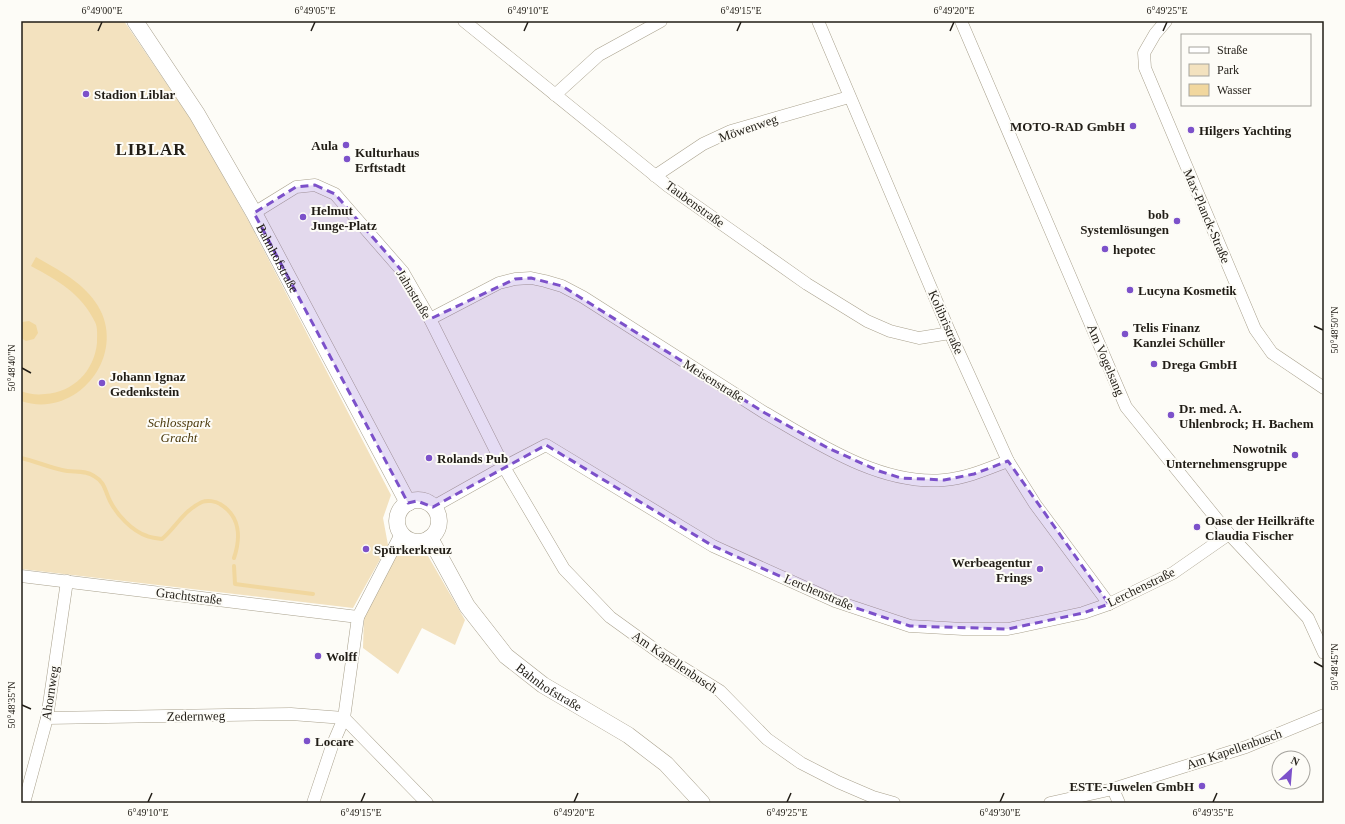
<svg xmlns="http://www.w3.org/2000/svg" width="1345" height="824" viewBox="0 0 1345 824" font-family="Georgia,serif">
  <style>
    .green { fill: #f3e2bf }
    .water { fill: #f1d79e }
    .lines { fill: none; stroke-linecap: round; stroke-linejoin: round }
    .stream { stroke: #f1d79e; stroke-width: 4 }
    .street-casing { stroke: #a9a18d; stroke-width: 13 }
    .secondary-casing { stroke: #a9a18d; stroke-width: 17 }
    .street { stroke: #fff; stroke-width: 12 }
    .secondary { stroke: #fff; stroke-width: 16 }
    .marked { fill: #7c51ca; fill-opacity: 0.2; stroke: #7c51ca; stroke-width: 3; stroke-dasharray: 8 5; stroke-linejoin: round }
    .ticks { fill: none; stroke: #211d16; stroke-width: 1.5 }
    .poi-dot { fill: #7c51ca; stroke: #fdfcf7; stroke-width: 1.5 }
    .labels { text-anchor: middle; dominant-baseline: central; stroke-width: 4; stroke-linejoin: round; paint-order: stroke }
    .poi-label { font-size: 13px; font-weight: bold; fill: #211d16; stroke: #fdfcf7; text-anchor: start }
    .street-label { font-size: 13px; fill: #211d16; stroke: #fdfcf7 }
    .park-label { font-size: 13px; font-style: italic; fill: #4b390c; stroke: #fdfcf7 }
    .district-label { font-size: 17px; font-weight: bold; letter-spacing: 1px; fill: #211d16; stroke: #fdfcf7 }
    .neatline { fill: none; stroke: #211d16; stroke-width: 1.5 }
    .ticks-label { font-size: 10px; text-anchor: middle; fill: #211d16 }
  </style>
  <rect width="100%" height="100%" fill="#fdfcf7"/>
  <g class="green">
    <path d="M21 21H124L192 121 247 218 391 495 383 518 388 545 353 608 21 569Z"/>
    <path d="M399 551 428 556 465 620 455 645 422 628 398 674 363 648 364 616Z"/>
  </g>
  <g class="water">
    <path d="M36 257C59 270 84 283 98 306 128 356 76 420 21 401V391C28 394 37 395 45 394 74 392 94 371 97 343 97 336 98 328 95 322 82 294 57 280 31 266Z"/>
    <path d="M29 321 36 325 38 333 34 339 26 341 21 338V324L22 322Z"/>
  </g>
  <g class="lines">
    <g class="stream">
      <path d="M21 458C35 461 48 467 62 470 73 473 84 469 94 476 105 482 105 491 110 501 117 515 132 531 147 536 151 538 157 538 162 539 176 527 184 510 202 502 207 500 216 501 220 504 240 516 241 537 234 558"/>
      <path d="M234 566 235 584 313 594"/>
    </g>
    <defs>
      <g id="street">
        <path d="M464 21 668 186 807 284 867 321 890 331 919 338 950 333"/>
        <path d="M818 21 950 333 1008 461 1035 504 1109 604"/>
        <path d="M961 21 1126 407 1229 534 1308 618 1324 653"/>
        <path d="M1166 21 1155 34 1144 53 1145 68 1255 329 1272 353 1324 388"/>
        <path d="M555 95 599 55 661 21"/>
        <path d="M655 176 703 144 731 131 849 97"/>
        <path d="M254 213 296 187 315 185 335 194 403 272 430 319 504 467 564 569 610 617 664 656 720 691 767 739 801 763 838 782 873 797 894 803"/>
        <path d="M430 319 499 283 515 279 531 278 545 281 562 286 583 297 765 413C817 443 881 486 944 480 967 478 987 469 1008 461"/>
        <path d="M433 507 504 467 546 445 713 546 835 601 910 626 963 629H1008L1083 613 1109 604 1173 573 1229 534"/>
        <path d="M21 576 358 617"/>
        <path d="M47 718 291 714 344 718"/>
        <path d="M344 718 427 803"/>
        <path d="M1113 789 1119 803"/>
        <path d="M24 803 47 718 67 581"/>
        <path d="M313 803 332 746 344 718 358 617 401 534"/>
        <path d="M1050 803 1113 789 1246 747 1324 715"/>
      </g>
      <g id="secondary">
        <path id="s1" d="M135 21 197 114 254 213 408 503"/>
        <circle cx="418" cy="521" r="21"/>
        <path id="s2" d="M430 538 467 606 506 656 543 685 628 735 666 764 702 803"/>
      </g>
    </defs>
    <use href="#street" class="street-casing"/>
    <use href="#secondary" class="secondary-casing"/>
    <use href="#street" class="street"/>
    <use href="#secondary" class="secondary"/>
  </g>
  <path class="marked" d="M315 185 335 194 403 272 430 319 515 279 531 278 562 286 765 413 828 448 879 471 901 478 944 480 974 474 1008 461 1109 604 1083 613 1008 629 910 626 835 601 713 546 546 445 433 507 417 501 408 503 254 213 296 187Z"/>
  <path class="ticks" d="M98 31 102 22M311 31 315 22M524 31 528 22M737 31 741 22M950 31 954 22M1163 31 1167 22M1314 326 1323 330M22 368 31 373M1314 662 1323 667M22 705 31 709M148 802 152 793M361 802 365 793M574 802 578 793M787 802 791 793M1000 802 1004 793M1213 802 1217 793"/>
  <g class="poi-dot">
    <circle cx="86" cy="94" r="4"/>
    <circle cx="1133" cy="126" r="4"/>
    <circle cx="1191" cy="130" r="4"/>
    <circle cx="346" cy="145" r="4"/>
    <circle cx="347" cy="159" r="4"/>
    <circle cx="303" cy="217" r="4"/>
    <circle cx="1177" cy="221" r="4"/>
    <circle cx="1105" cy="249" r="4"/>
    <circle cx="1130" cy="290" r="4"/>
    <circle cx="1125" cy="334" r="4"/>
    <circle cx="1154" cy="364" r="4"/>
    <circle cx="102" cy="383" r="4"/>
    <circle cx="1171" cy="415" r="4"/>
    <circle cx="1295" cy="455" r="4"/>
    <circle cx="429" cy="458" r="4"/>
    <circle cx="1197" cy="527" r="4"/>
    <circle cx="366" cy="549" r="4"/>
    <circle cx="1040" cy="569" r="4"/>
    <circle cx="318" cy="656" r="4"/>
    <circle cx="307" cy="741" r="4"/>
    <circle cx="1202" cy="786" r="4"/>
  </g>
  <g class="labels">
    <g class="poi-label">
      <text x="94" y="94">Stadion Liblar</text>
      <text x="1125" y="126" text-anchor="end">MOTO-RAD GmbH</text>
      <text x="1199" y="130">Hilgers Yachting</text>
      <text x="338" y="145" text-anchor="end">Aula</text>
      <text x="355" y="152">Kulturhaus<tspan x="355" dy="15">Erftstadt</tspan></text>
      <text x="311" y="210">Helmut<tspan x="311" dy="15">Junge-Platz</tspan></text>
      <text x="1169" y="214" text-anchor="end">bob<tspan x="1169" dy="15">Systemlösungen</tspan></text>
      <text x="1113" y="249">hepotec</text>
      <text x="1138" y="290">Lucyna Kosmetik</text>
      <text x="1133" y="327">Telis Finanz<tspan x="1133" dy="15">Kanzlei Schüller</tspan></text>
      <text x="1162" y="364">Drega GmbH</text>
      <text x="110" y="376">Johann Ignaz<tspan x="110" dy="15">Gedenkstein</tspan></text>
      <text x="1179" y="408">Dr. med. A.<tspan x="1179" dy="15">Uhlenbrock; H. Bachem</tspan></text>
      <text x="1287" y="448" text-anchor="end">Nowotnik<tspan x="1287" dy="15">Unternehmensgruppe</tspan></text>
      <text x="437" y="458">Rolands Pub</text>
      <text x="1205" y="520">Oase der Heilkräfte<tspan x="1205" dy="15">Claudia Fischer</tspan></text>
      <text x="374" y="549">Spürkerkreuz</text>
      <text x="1032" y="562" text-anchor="end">Werbeagentur<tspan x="1032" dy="15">Frings</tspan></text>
      <text x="326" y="656">Wolff</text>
      <text x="315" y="741">Locare</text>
      <text x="1194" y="786" text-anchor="end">ESTE-Juwelen GmbH</text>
    </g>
    <g class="street-label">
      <text transform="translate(748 128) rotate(-19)">Möwenweg</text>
      <text transform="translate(695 204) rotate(36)">Taubenstraße</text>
      <text transform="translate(1207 216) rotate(67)">Max-Planck-Straße</text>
      <text stroke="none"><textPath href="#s1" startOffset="277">Bahnhofstraße</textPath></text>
      <text transform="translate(414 294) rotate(59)">Jahnstraße</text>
      <text transform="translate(946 322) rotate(66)">Kolibristraße</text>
      <text transform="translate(1106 360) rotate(67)">Am Vogelsang</text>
      <text transform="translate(714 381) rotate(32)">Meisenstraße</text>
      <text transform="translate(1141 587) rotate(-26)">Lerchenstraße</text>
      <text transform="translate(819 592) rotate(23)">Lerchenstraße</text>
      <text transform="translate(189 596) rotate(7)">Grachtstraße</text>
      <text transform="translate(675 662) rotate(34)">Am Kapellenbusch</text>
      <text stroke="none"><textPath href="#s2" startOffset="194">Bahnhofstraße</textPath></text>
      <text transform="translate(50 693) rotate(-81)">Ahornweg</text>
      <text transform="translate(196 716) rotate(-1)">Zedernweg</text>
      <text transform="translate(1234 749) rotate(-19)">Am Kapellenbusch</text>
    </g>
    <g class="park-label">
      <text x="179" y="422">Schlosspark<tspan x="179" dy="15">Gracht</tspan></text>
    </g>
    <g class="district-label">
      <text x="151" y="149">LIBLAR</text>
    </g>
  </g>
  <rect width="1345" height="824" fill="none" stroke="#fdfcf7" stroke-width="44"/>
  <rect x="1181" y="34" width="130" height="72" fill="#fdfcf7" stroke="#a5a39d"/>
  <rect x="1189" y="47" width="20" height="6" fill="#ffffff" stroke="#a5a39d"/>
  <text x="1217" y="54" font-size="12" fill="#211d16">Straße</text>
  <rect x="1189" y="64" width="20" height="12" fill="#f3e2bf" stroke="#a5a39d"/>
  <text x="1217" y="74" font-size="12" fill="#211d16">Park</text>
  <rect x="1189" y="84" width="20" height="12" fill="#f1d79e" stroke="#a5a39d"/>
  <text x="1217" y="94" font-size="12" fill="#211d16">Wasser</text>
  <g transform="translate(1291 770) rotate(26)"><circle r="19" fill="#fdfcf7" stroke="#a5a39d"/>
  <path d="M0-3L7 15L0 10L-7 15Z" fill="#7c51ca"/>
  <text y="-6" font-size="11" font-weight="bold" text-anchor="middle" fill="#211d16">N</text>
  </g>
  <rect x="22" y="22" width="1301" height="780" class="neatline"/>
  <g class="ticks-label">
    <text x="102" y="14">6°49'00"E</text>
    <text x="315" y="14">6°49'05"E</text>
    <text x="528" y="14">6°49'10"E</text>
    <text x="741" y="14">6°49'15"E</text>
    <text x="954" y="14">6°49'20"E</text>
    <text x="1167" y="14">6°49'25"E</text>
    <text transform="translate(1334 330) rotate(-90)" y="4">50°48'50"N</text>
    <text transform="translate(11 368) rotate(-90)" y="4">50°48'40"N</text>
    <text transform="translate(1334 667) rotate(-90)" y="4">50°48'45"N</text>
    <text transform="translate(11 705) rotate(-90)" y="4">50°48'35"N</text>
    <text x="148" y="816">6°49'10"E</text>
    <text x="361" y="816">6°49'15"E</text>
    <text x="574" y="816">6°49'20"E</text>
    <text x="787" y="816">6°49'25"E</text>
    <text x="1000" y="816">6°49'30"E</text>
    <text x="1213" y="816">6°49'35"E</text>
  </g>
</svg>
